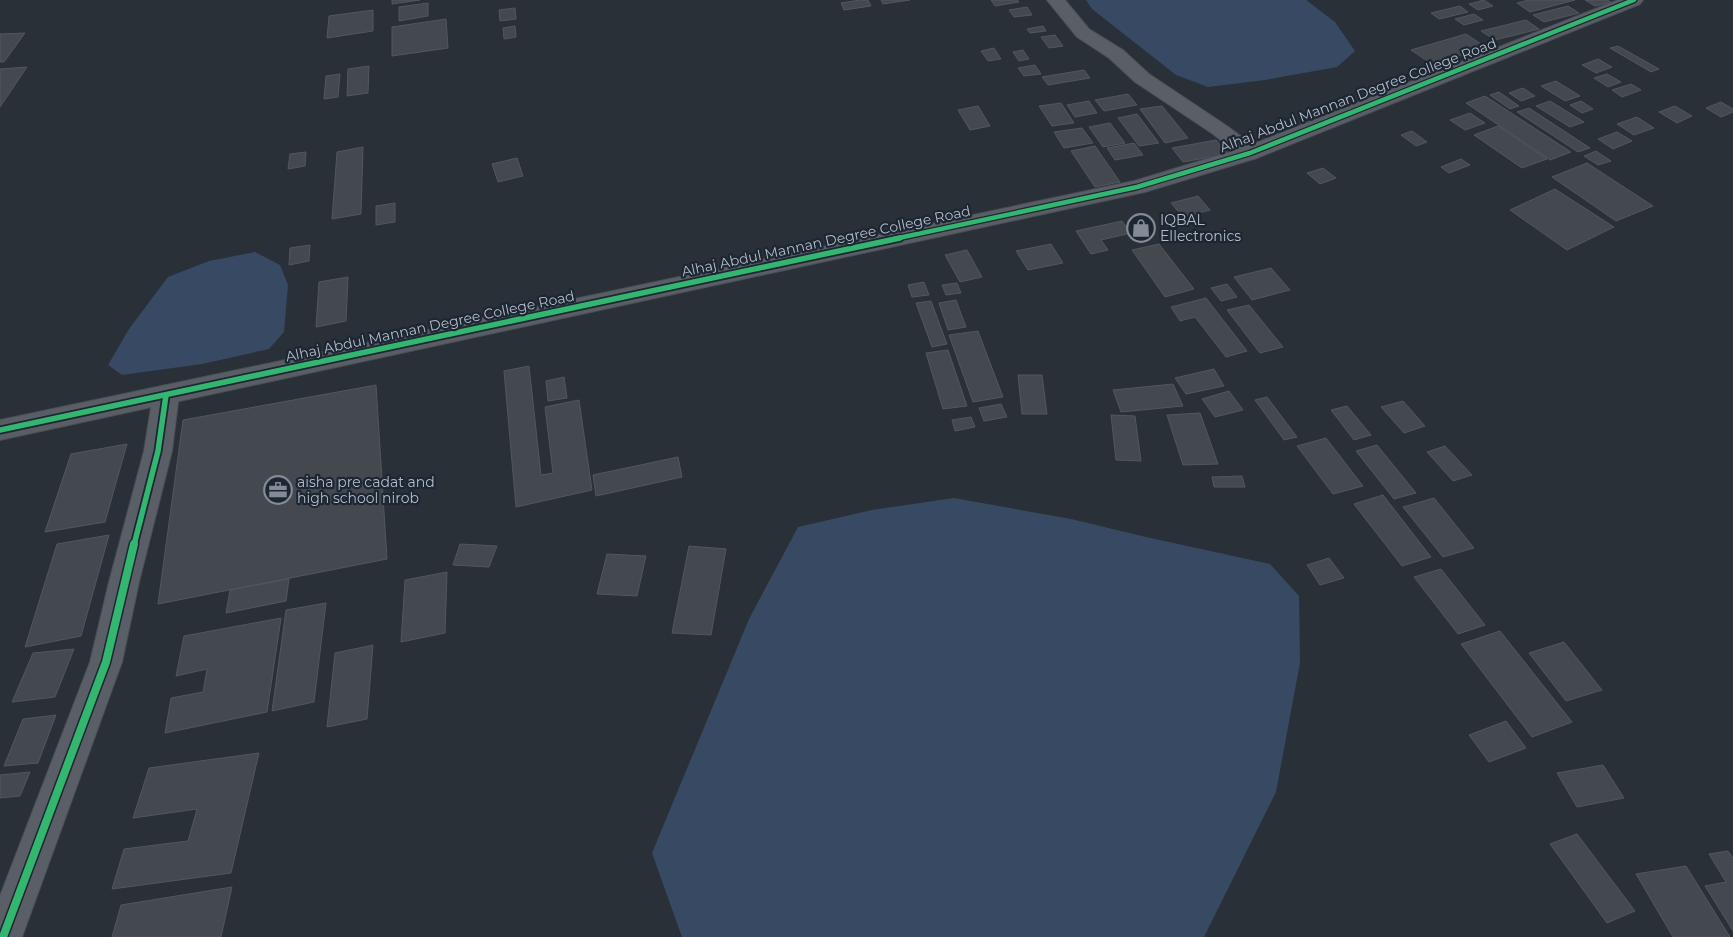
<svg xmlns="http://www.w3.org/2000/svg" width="1733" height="937" viewBox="0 0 1733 937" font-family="Montserrat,sans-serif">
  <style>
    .water { fill: #384963 }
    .building { fill: #444950; stroke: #52575f }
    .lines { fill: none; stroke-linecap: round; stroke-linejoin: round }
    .street-casing { stroke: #484c53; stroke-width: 2 }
    .secondary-casing { stroke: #484c53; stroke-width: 2 }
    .street { fill: #5a5e66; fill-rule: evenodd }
    .secondary { fill: #595d64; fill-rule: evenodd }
    .cycleway-far2-casing { stroke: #1d2633; stroke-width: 7 }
    .cycleway-far1-casing { stroke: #1d2633; stroke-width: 9 }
    .cycleway-casing { stroke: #1d2633; stroke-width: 11 }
    .cycleway-far2 { stroke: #33b770; stroke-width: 4.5 }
    .cycleway-far1 { stroke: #33b770; stroke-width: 5.5 }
    .cycleway { stroke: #33b770; stroke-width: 8 }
    .labels { text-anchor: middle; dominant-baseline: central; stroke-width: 4.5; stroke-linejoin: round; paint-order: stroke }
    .street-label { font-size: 14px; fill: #b4bcc9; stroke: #1d2633 }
    .poi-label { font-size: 14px; fill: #b4bcc9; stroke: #1d2633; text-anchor: start }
  </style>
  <rect width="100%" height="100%" fill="#2a3038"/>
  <g class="water">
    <path d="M1086 0H1306L1335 22 1355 51 1337 67 1265 80 1208 87 1176 75 1092 9Z"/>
    <path d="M255 252 280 265 288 285 284 332 269 349 202 364 122 375 108 365 129 329 168 277 209 261Z"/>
    <path d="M954 498 1071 519 1146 537 1270 564 1299 596 1300 663 1276 792 1204 937H682L652 853 749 619 798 527 872 510Z"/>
  </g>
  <g class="building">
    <path d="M392 0H420L392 4Z"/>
    <path d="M860 0H868L871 6 844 10 841 3Z"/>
    <path d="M881 0H910L883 4Z"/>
    <path d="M991 0H1017L1019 2 995 6Z"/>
    <path d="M1484 0 1493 6 1478 10 1469 4Z"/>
    <path d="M1529 0H1575L1530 12 1517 3Z"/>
    <path d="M1585 0H1607L1611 2 1595 6Z"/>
    <path d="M428 3V16L399 21V7Z"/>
    <path d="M1460 6 1468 12 1439 19 1431 13Z"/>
    <path d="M1568 6 1579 13 1544 22 1533 15Z"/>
    <path d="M1027 7 1032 15 1014 17 1009 10Z"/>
    <path d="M515 8 516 19 500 21 499 10Z"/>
    <path d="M373 10V31L327 38 329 16Z"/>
    <path d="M1474 14 1483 20 1464 25 1455 19Z"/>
    <path d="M446 19 448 48 392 56V27Z"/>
    <path d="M1526 20 1539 29 1495 40 1481 31Z"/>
    <path d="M515 26 516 37 504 39 503 28Z"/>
    <path d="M1043 26 1046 31 1030 33 1027 29Z"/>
    <path d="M25 33 4 62H0V34Z"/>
    <path d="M1466 34 1487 48 1432 64 1411 50Z"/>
    <path d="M1055 35 1063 46 1049 48 1041 37Z"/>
    <path d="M1618 46 1659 69 1651 72 1610 48Z"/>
    <path d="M994 48 1001 59 988 61 981 51Z"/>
    <path d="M1023 50 1029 59 1019 61 1013 52Z"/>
    <path d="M1598 59 1612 67 1596 73 1582 65Z"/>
    <path d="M1035 65 1041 74 1024 76 1018 68Z"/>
    <path d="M369 66 368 93 347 96 348 69Z"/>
    <path d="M27 67 0 107V69Z"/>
    <path d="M1084 70 1090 78 1048 85 1042 77Z"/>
    <path d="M340 74 338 97 324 99 326 76Z"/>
    <path d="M1607 74 1621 82 1608 87 1594 78Z"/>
    <path d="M1556 81 1580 96 1565 101 1541 86Z"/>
    <path d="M1631 84 1641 90 1622 97 1612 90Z"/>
    <path d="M1523 88 1535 96 1521 101 1509 93Z"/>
    <path d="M1499 92 1519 106 1510 109 1490 95Z"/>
    <path d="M1128 94 1137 105 1104 111 1095 100Z"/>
    <path d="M1485 96 1571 152 1550 160 1466 103Z"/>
    <path d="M1089 101 1097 113 1075 117 1067 105Z"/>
    <path d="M1550 101 1584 122 1570 127 1536 106Z"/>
    <path d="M1581 101 1593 109 1582 113 1570 105Z"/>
    <path d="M1721 102 1733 109V112L1721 117 1706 108Z"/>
    <path d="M1061 103 1074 123 1052 126 1039 106Z"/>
    <path d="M978 106 990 126 970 130 958 110Z"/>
    <path d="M1162 106 1188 138 1165 143 1140 109Z"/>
    <path d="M1675 106 1692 116 1677 123 1659 112Z"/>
    <path d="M1529 108 1590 148 1578 152 1517 112Z"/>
    <path d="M1470 113 1485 123 1465 130 1450 120Z"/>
    <path d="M1137 114 1159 143 1139 146 1118 118Z"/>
    <path d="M1637 117 1654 128 1634 135 1617 124Z"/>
    <path d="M1110 123 1125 143 1103 147 1089 127Z"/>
    <path d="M1498 126 1547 159 1522 168 1474 135Z"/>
    <path d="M1082 128 1093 143 1064 148 1054 132Z"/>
    <path d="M1412 131 1427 142 1416 146 1401 135Z"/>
    <path d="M1617 132 1632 141 1613 149 1598 139Z"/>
    <path d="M1216 140 1228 154 1183 162 1172 148Z"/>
    <path d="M1134 143 1143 155 1115 160 1107 148Z"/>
    <path d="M1095 146 1120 182 1095 187 1071 151Z"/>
    <path d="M363 147 361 214 332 219 337 152Z"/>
    <path d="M1596 151 1611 161 1598 165 1584 156Z"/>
    <path d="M306 152 305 166 288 169 290 154Z"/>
    <path d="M517 158 523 176 498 182 492 164Z"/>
    <path d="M1461 159 1470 165 1449 173 1441 167Z"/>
    <path d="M1587 163 1653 206 1616 221 1552 177Z"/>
    <path d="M1323 168 1336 178 1320 184 1307 173Z"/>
    <path d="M1555 189 1614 227 1567 250 1510 210Z"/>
    <path d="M1198 196 1210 210 1183 217 1171 203Z"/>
    <path d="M395 203V222L376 225V206Z"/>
    <path d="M1122 221 1131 233 1101 240 1108 250 1091 254 1076 231Z"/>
    <path d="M1051 244 1063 263 1028 270 1016 251Z"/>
    <path d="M1159 244 1194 289 1165 297 1132 250Z"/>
    <path d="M310 245 309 261 289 265 290 248Z"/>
    <path d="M967 250 982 277 960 282 945 255Z"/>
    <path d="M1271 268 1290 290 1252 300 1234 277Z"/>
    <path d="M348 277 346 321 316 327 319 282Z"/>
    <path d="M924 282 929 295 912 297 908 285Z"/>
    <path d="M957 283 961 293 946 295 942 285Z"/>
    <path d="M1227 284 1237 297 1221 301 1211 288Z"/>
    <path d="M1206 298 1247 351 1226 357 1195 317 1180 321 1171 307Z"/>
    <path d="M956 300 966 327 948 330 939 303Z"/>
    <path d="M931 301 947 344 932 347 916 303Z"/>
    <path d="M1249 305 1283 347 1260 353 1227 310Z"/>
    <path d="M978 331 1003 397 973 402 949 335Z"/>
    <path d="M948 350 967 406 943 409 926 353Z"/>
    <path d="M529 366 541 475 553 473 545 407 579 400 592 490 516 507 504 371Z"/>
    <path d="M1214 369 1224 386 1186 394 1175 378Z"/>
    <path d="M1018 375H1042L1047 414H1022Z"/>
    <path d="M564 377 567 398 548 401 546 381Z"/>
    <path d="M1173 384 1183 406 1121 412 1113 390Z"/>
    <path d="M376 385 387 559 158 604 183 420Z"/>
    <path d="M1229 391 1243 410 1215 417 1202 399Z"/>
    <path d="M1267 397 1297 437 1284 440 1255 400Z"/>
    <path d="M1403 401 1425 426 1404 433 1381 407Z"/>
    <path d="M1001 404 1007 417 984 421 979 408Z"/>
    <path d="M1347 406 1371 435 1354 440 1331 410Z"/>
    <path d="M1200 413 1218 464 1183 465 1167 415Z"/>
    <path d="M1111 415 1135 416 1141 461 1116 460Z"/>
    <path d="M971 417 975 427 955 431 952 420Z"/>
    <path d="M1326 438 1363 486 1333 494 1297 446Z"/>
    <path d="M127 444 105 522 45 532 71 454Z"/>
    <path d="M1377 445 1416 493 1394 499 1356 451Z"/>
    <path d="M1445 446 1472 475 1453 481 1427 452Z"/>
    <path d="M678 457 682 477 596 496 593 475Z"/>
    <path d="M1242 476 1245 487H1214L1212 477Z"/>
    <path d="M1383 495 1431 557 1402 566 1354 504Z"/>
    <path d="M1434 498 1474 548 1443 557 1403 507Z"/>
    <path d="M109 535 81 636 25 647 57 544Z"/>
    <path d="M460 544 497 546 489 567 453 565Z"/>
    <path d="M689 546 726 549 711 635 672 633Z"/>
    <path d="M607 554 646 556 637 596 597 594Z"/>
    <path d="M1329 558 1344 578 1320 585 1307 565Z"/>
    <path d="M1441 569 1485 625 1458 634 1414 577Z"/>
    <path d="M447 572 445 633 401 642 405 580Z"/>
    <path d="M289 579 286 601 226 613 230 590Z"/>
    <path d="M326 603 314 702 272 711 286 610Z"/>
    <path d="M281 618 267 712 165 733 171 698 203 692 207 669 176 676 184 636Z"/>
    <path d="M1500 631 1572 722 1532 737 1461 644Z"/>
    <path d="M1564 642 1602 690 1566 701 1529 653Z"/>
    <path d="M373 645 367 719 327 727 335 653Z"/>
    <path d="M74 649 55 697 12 702 33 653Z"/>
    <path d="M56 715 38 763 4 766 23 719Z"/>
    <path d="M1506 721 1526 748 1489 762 1469 735Z"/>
    <path d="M259 753 231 873 112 889 124 849 188 841 197 809 133 818 149 768Z"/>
    <path d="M1603 765 1624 798 1577 807 1557 773Z"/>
    <path d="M30 772 20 796 0 798V775Z"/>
    <path d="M1577 834 1635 911 1607 923 1550 844Z"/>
    <path d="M1728 851 1733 858V931L1705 886 1726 882 1709 854Z"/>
    <path d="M1686 866 1730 937H1673L1636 874Z"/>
    <path d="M232 887 221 937H112L121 905Z"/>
  </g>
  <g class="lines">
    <defs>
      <g id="street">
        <path d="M1047 0H1065L1089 29 1123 50 1149 74 1227 126 1257 148 1260 153 1257 158 1250 159 1243 158 1213 134 1135 82 1109 58 1077 37Z"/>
        <path d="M166 385 175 388 179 395 172 451 139 582 122 662 22 937H0V896L90 662 109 582 144 451 153 395 157 388Z"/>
      </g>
      <path id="secondary" d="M1618 0H1643L1640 4 1257 158 1145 192 0 440V420L1134 181 1243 148Z"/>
    </defs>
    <use href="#street" class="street-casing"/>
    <use href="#secondary" class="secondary-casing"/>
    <use href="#street" class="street"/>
    <use href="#secondary" class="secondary"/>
    <defs>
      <path id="cycleway-far2" d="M894 239 1137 187 1250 153 1634 0"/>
      <g id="cycleway-far1">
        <path d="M0 430 900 238"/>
        <path d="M134 545 158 451 166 395"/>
      </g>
      <path id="cycleway" d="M3 937 106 662 134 544"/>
    </defs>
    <use href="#cycleway-far2" class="cycleway-far2-casing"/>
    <use href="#cycleway-far1" class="cycleway-far1-casing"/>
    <use href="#cycleway" class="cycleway-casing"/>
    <use href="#cycleway-far2" class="cycleway-far2"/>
    <use href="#cycleway-far1" class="cycleway-far1"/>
    <use href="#cycleway" class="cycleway"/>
  </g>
  <defs>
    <symbol id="shop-ring" viewBox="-11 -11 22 22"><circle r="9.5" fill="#1d2633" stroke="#848b96" stroke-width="1.5"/><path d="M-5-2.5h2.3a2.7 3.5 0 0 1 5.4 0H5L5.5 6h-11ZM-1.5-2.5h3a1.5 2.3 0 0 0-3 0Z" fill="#848b96"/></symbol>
    <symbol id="office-ring" viewBox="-11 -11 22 22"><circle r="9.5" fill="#1d2633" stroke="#848b96" stroke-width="1.5"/><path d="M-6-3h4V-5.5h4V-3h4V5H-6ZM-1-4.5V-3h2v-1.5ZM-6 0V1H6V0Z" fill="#848b96"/></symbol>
  </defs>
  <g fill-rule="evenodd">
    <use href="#shop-ring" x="1125" y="212" width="32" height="32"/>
    <use href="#office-ring" x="262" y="474" width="32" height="32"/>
  </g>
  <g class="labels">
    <g class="street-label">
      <text transform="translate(1358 95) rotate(-21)">Alhaj Abdul Mannan Degree College Road</text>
      <text transform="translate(826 241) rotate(-12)">Alhaj Abdul Mannan Degree College Road</text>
      <text transform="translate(430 326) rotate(-12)">Alhaj Abdul Mannan Degree College Road</text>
    </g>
    <g class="poi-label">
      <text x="1160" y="220">IQBAL<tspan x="1160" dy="16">Ellectronics</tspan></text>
      <text x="297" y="482">aisha pre cadat and<tspan x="297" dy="16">high school nirob</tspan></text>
    </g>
  </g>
</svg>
